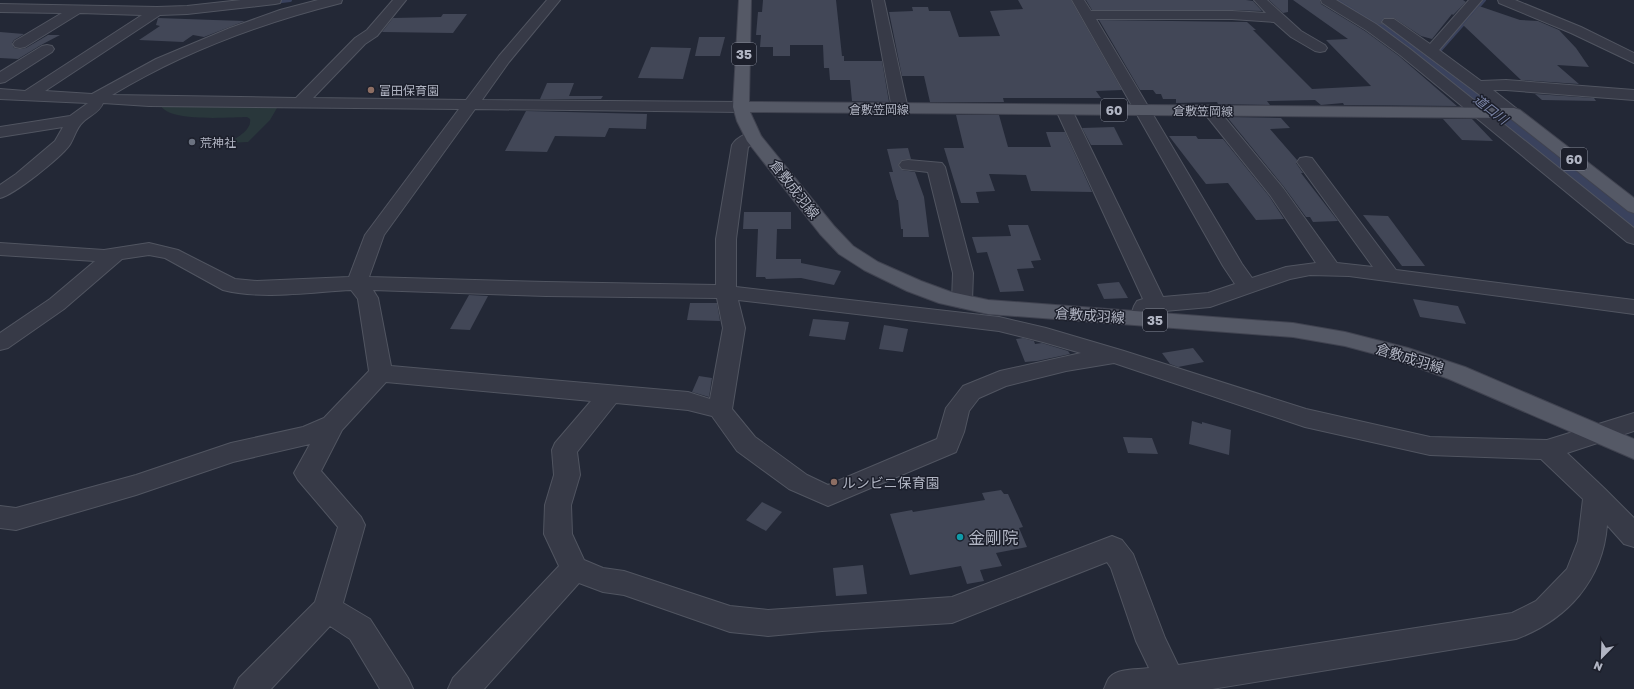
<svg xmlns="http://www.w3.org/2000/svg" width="1634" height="689" viewBox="0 0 1634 689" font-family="'Golos Text','Noto Sans JP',sans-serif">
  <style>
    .green { fill: #29373b }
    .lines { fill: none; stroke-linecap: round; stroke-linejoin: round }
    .stream { stroke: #3a425d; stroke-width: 4 }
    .river { fill: #3a425d; fill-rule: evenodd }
    .building { fill: #424757 }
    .minor-casing { stroke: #515561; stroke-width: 2 }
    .major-casing { stroke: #404350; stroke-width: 2 }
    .minor { fill: #373a47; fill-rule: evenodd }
    .major { fill: #555966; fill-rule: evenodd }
    .education-dot { fill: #8d6e63; stroke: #1c1f2b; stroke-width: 1.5 }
    .worship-dot { fill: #6b7280; stroke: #1c1f2b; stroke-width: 1.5 }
    .culture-dot { fill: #0f9aa8; stroke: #1c1f2b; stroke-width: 1.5 }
    .labels { text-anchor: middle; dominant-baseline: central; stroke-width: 3; stroke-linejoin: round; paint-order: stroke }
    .far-poi-label { font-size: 12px; fill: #b1b5c3; stroke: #1c1f2b; text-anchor: start }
    .far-street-label { font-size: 12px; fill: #b1b5c3; stroke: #1c1f2b }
    .shield { fill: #1c1f2b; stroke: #848895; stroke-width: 1 }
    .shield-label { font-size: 13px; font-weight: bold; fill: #b1b5c3 }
    .far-water-label { font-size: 13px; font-style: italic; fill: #7c86a8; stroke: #1c1f2b }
    .street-label { font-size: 14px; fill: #b1b5c3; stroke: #1c1f2b }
    .poi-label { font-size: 14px; fill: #b1b5c3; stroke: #1c1f2b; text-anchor: start }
    .near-poi-label { font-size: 17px; fill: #b1b5c3; stroke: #1c1f2b; text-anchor: start }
  </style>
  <rect width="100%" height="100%" fill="#232836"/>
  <path class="green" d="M160 104 277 108 270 120 248 142 228 143C236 138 252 130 250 119L247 117C231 117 166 123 160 104Z"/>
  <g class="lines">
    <g class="stream">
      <path d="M274 2 290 0"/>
      <path d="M1440 50 1484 0"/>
      <path d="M1421 56 1430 55"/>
    </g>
    <path class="river" d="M1330 0H1358L1494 99 1634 212V236L1623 234 1476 109 1342 10 1334 4Z"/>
  </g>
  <g class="building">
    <path d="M763 0H836L842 56H844V61H882L889 102 852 101 850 80H830L829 68H824L823 45H790V56H773V47H760L761 35H756L758 12H762Z"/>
    <path d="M1018 0H1071L1122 90 1096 91 1101 98H1003L1004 102H930L924 76H902L889 12 913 11 912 7H928L929 11H950L959 37 1000 36 990 11 1023 9Z"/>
    <path d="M1086 0H1246L1253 1 1262 11 1232 10H1092Z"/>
    <path d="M1269 0H1288V12L1283 13Z"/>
    <path d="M1293 0H1320L1321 4 1365 31 1399 56 1457 106 1344 105 1343 103 1321 105 1315 100 1267 101 1270 105 1218 104 1217 102 1176 103V99H1163L1161 94H1156L1153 90H1140L1099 20 1247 22 1256 30H1253L1312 89 1371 86 1326 40 1348 39Z"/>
    <path d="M1339 0H1463L1466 2 1453 15 1452 14 1432 39 1421 36 1394 18H1383L1381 22 1384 25 1378 24Z"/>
    <path d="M1479 6 1520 20 1538 21 1559 30 1576 48 1589 67 1557 65 1579 84 1521 80 1463 25Z"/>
    <path d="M443 14H467L453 33 382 32 393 18 441 17Z"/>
    <path d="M158 18 214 20 245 21 204 37 193 35 183 42 139 40 160 26 156 25Z"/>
    <path d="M0 32 24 34 14 40 12 43 14 48 20 49 26 48 48 35H60L41 45 18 59 0 58Z"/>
    <path d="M699 37H725L720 56H695Z"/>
    <path d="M651 47 691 48 683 79 638 78Z"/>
    <path d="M547 83H574L569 96H603L601 99H540Z"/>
    <path d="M1535 94 1594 98 1596 101 1542 100Z"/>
    <path d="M526 111 647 114 646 129 609 128 605 137 555 136 547 152 505 151Z"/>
    <path d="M956 115H999L1008 147H1051L1046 132H1065L1092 192 1031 191 1026 175 989 174 995 191 976 192 979 203H961L944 148H964Z"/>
    <path d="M1227 117 1281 118 1290 128 1270 129 1297 160 1296 163 1303 173H1301L1338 221 1313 222 1310 217H1306L1284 187Z"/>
    <path d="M1443 119H1472L1493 141 1462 140Z"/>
    <path d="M1114 127 1123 145H1091L1082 128Z"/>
    <path d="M1169 136H1196L1198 139H1223L1269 196 1284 219 1256 220 1228 183 1206 184Z"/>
    <path d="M908 148 911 159 902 160 898 165 902 170 915 172 924 197 929 237H903V229H901L898 200H897L889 172H893L887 149Z"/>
    <path d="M744 212H791V229H777L776 259H801V263L841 271 834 285 801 278 766 279 765 277H756L758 229H743Z"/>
    <path d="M1363 215 1388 216 1425 266H1402Z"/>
    <path d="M1008 225H1028L1041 260 1031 261 1034 268 1017 269 1024 291 1000 292 987 252 977 253 972 237 1011 236Z"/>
    <path d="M1119 282 1128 298 1104 299 1097 284Z"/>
    <path d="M469 295 488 296 470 330 450 329Z"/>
    <path d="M1413 299 1458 306 1466 324 1420 317Z"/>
    <path d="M690 303H717L720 321 687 320Z"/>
    <path d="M813 319 849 322 845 340 809 336Z"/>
    <path d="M884 325 908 329 903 352 879 349Z"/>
    <path d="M1023 338 1034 341 1035 344 1042 343 1068 351 1070 354 1037 361 1025 362 1016 339Z"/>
    <path d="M1193 348 1204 362 1178 367 1170 364 1162 353Z"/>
    <path d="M699 376 712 378 709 397 692 392Z"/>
    <path d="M1192 421 1202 424V422L1231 430 1229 455 1189 444Z"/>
    <path d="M1123 437 1152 438 1158 454 1128 453Z"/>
    <path d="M1001 490 1004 494H1008L1023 527 1019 528 1027 547 996 553 1002 566 980 570 984 581 967 584 961 566 910 575 890 514 912 510 913 512 985 500 982 493Z"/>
    <path d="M762 502 782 512 766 531 746 520Z"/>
    <path d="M863 565 867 594 836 596 833 568Z"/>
  </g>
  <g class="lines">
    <defs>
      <g id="minor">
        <path d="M241 0H281L280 3 275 4 187 14 160 15 45 91 92 94 156 59 230 28 280 10 318 0H342L341 3C261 23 183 52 112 95L296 98 355 38 367 30 393 0H406L377 36 365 44 313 98 466 100 499 56 547 0H560L509 62 482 100 741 102 747 104 749 107 747 110 741 112 475 109 384 235 369 277 546 282 716 285V239L732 145C737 137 749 131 759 133L761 137 759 141 748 147 736 239V287L999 317 1046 328 1124 351 1306 409 1430 437 1547 440 1634 413V431L1567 453 1605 489 1634 518V547L1624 544 1607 525C1603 580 1567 620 1516 639L1212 689H1104C1106 685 1107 680 1110 677 1119 668 1137 670 1149 668L1136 641 1111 568 1107 562 952 623 822 631 768 636 730 632 624 595 603 592 579 583 484 689H448L453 678 559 566 544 534 545 505 554 475 552 450 555 443 591 401 386 382 342 430 321 471 361 517 365 525 343 603 370 619 408 678 413 689H380L350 639 330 626 271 689H234L239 678 315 602 338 527 298 480 294 473 310 444 233 462 136 495 16 530 0 528V506L16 508 136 475 231 443 303 427 324 418 369 371 358 299 351 290C312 292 261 300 223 290L165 258 149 255 122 259 64 309 8 348 0 350V333L50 299 95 261 0 255V243L104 250 149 243 178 250 235 279 257 281 349 277 365 235 459 109 149 106 103 103C100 112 89 116 83 122 76 128 74 139 69 146 60 158 14 195 0 198V185L16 174 55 141 63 127 0 137V127L70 116 88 103 0 99V89L25 91 142 15 80 13 25 47 20 48 15 47 13 44 15 41 62 13 0 12V4L157 7 187 6ZM373 290 546 296 717 298 723 328 710 399 688 392 391 366 378 298ZM738 300 999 331 1043 342 1081 353 1000 371 963 386 946 408 937 439 828 485 807 475 755 437 732 409 745 328ZM1114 363 1305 427 1430 455 1541 459 1583 499 1578 541 1567 569 1536 601 1512 613 1178 665 1165 638 1133 554 1122 540 1112 536 952 597 768 610 730 606 624 571 603 568 584 560 572 534 571 505 580 475 577 452 616 403 688 410 712 416 737 451 789 489 828 506 956 452 964 432 969 411 979 398 1006 386 1066 371Z"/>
        <path d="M872 0H884L908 109 906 112 900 114 894 112 892 109Z"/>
        <path d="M1072 0H1084L1091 11H1232L1266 13 1254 0H1267L1301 31 1325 45 1327 48 1325 51 1320 52 1315 51 1291 37 1274 22 1232 19H1096L1242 264 1252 278 1286 267 1316 263 1270 195 1205 114 1203 111 1205 108 1211 106 1217 108 1283 188 1337 263 1373 267 1297 162 1300 158 1306 157 1312 158 1396 270 1634 300V314L1349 276 1310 275 1290 279 1210 307 1153 312 1149 323 1141 325 1133 323 1130 318 1134 306 1137 301 1143 299 1056 110 1058 107 1064 105 1070 107 1072 110 1163 297 1208 293 1235 284 1223 266Z"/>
        <path d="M1321 0H1336L1376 24 1410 49 1634 228V244L1627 242 1400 55 1366 30 1322 3Z"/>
        <path d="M1469 0H1482L1439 50 1481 81 1506 80 1634 90V100L1506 90H1493L1522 113 1520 116 1514 118 1508 116 1382 22 1384 19H1394L1430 44Z"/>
        <path d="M1498 0H1515L1581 27 1634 53V63L1571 33 1499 3Z"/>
        <path d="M47 45 52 46 54 49 52 52 5 82 0 83V72L42 46Z"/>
        <path d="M908 160 942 163 945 167 973 273 972 301 969 306 962 308 955 306 952 301 953 273 928 172 902 169 899 165 902 161Z"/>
      </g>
      <path id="major" d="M739 0H751L749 102 1514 108 1520 110 1634 198V213L1628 211 1510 118 750 112 761 136 834 226 853 246 878 262 921 281 951 292 988 300 1293 323 1345 332 1408 348 1465 367 1634 439V459L1449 379 1394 359 1345 346 1293 337 988 314 939 303 907 291 864 270 839 254 820 234 747 141 737 121 733 107Z"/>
    </defs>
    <use href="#minor" class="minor-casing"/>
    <use href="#major" class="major-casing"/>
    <use href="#minor" class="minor"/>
    <use href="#major" class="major"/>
  </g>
  <g class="education-dot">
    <circle cx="371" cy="90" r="4"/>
    <circle cx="834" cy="482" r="4"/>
  </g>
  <circle class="worship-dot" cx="192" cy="142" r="4"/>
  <circle class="culture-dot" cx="960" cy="537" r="4"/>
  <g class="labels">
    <g class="far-poi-label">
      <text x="379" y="90">富田保育園</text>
      <text x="200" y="142">荒神社</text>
    </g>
    <g class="far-street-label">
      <text x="879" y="109">倉敷笠岡線</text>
      <text transform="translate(1203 111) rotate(1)">倉敷笠岡線</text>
    </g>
    <g class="shield">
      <rect x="732" y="43" width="24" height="22" rx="3"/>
      <rect x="1101" y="99" width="26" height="22" rx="3"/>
      <rect x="1561" y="148" width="26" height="22" rx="3"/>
      <rect x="1143" y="309" width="24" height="22" rx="3"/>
    </g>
    <g class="shield-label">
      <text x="744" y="54">35</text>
      <text x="1114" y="110">60</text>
      <text x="1574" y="159">60</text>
      <text x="1155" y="320">35</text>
    </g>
    <g class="far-water-label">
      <text transform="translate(1491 109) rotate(38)">道口川</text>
    </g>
    <g class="street-label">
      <text transform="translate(795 189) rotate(52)">倉敷成羽線</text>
      <text transform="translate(1090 315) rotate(4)">倉敷成羽線</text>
      <text transform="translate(1410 358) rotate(17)">倉敷成羽線</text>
    </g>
    <g class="poi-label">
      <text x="842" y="482">ルンビニ保育園</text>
    </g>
    <g class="near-poi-label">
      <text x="968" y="537">金剛院</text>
    </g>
  </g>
  <g transform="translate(1602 657) rotate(203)" stroke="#1c1f2b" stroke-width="3" paint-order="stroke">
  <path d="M0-3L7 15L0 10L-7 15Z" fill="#b1b5c3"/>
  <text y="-6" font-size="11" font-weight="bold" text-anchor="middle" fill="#b1b5c3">N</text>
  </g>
</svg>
